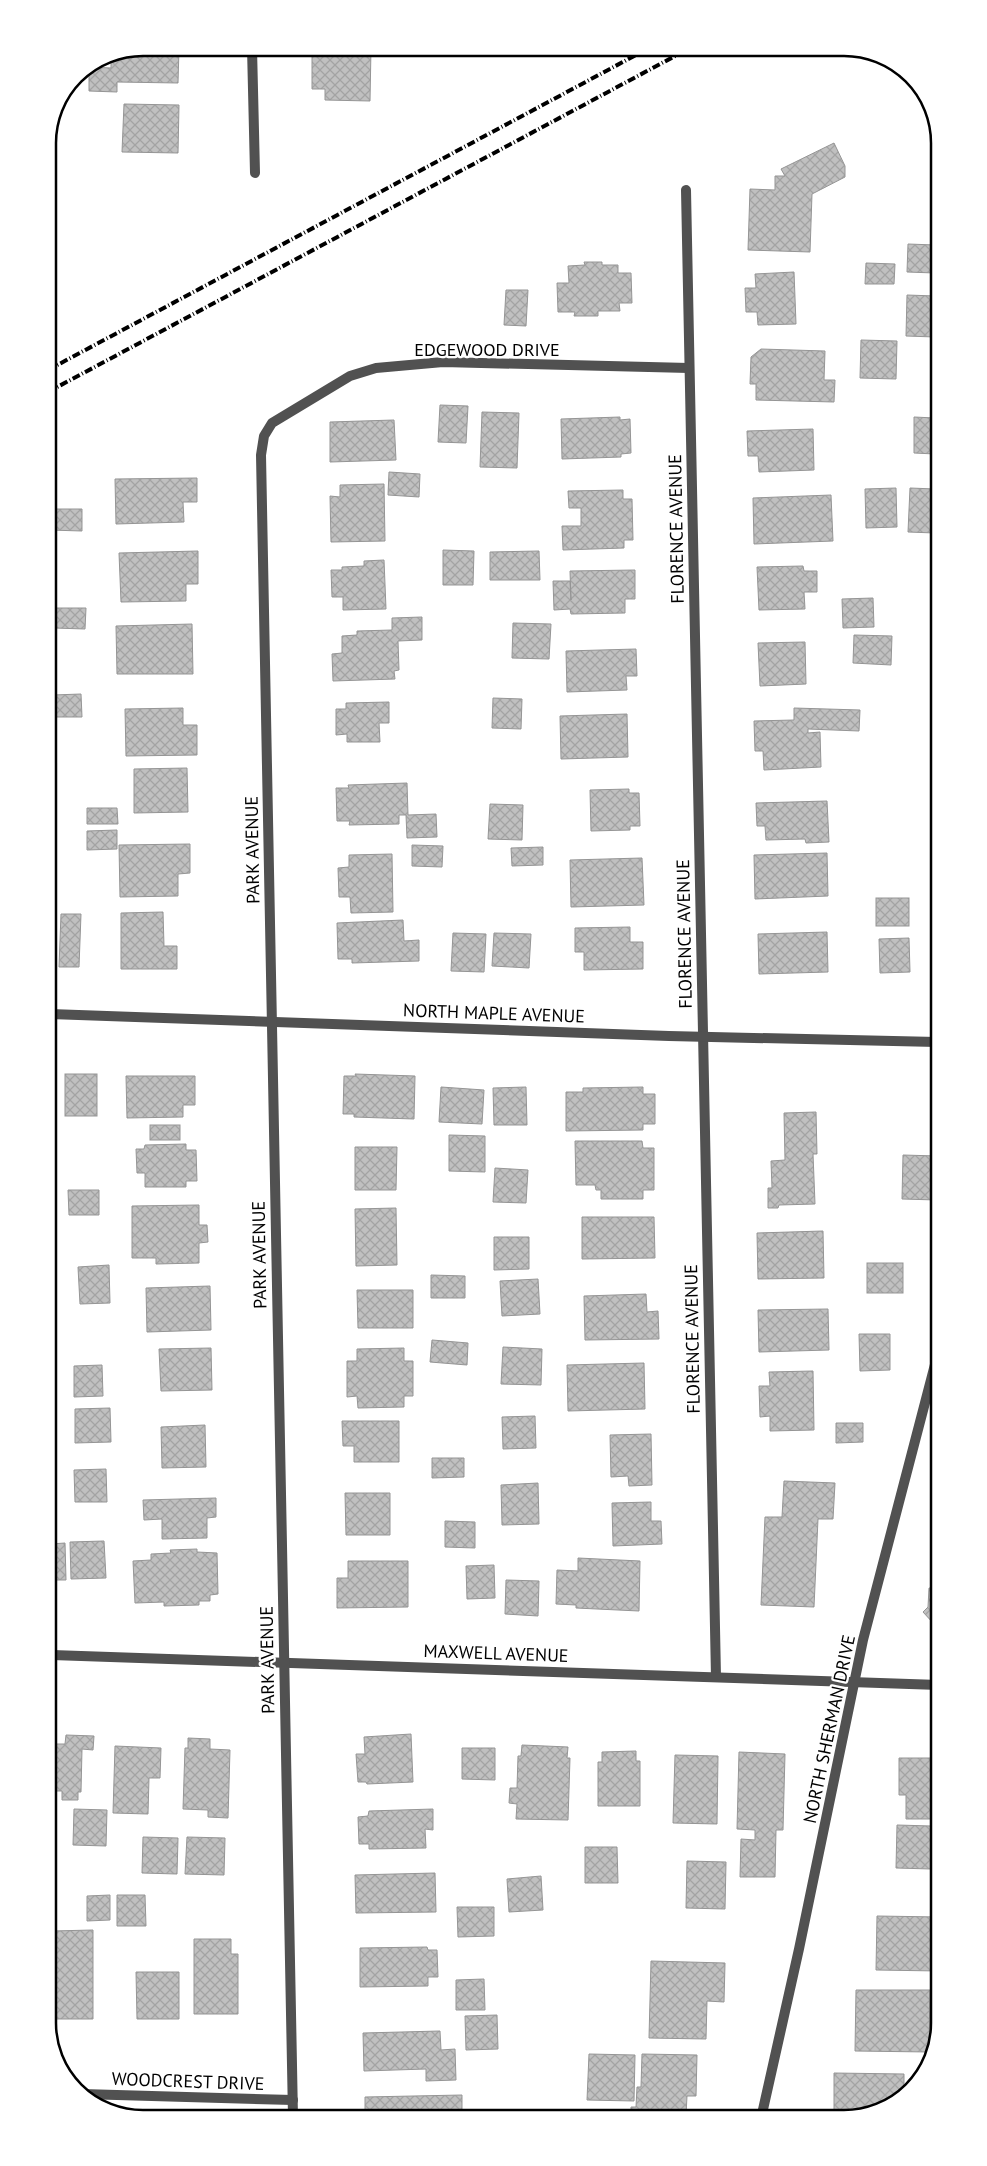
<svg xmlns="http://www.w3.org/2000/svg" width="987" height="2166" viewBox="0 0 987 2166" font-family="'PT Sans',sans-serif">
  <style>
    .building { fill: url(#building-cross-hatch); stroke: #959595 }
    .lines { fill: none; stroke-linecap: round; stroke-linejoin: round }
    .minor { stroke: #515151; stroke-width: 10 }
    .rail { stroke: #000; stroke-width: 4; stroke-dasharray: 8 2.5 1 2.5; stroke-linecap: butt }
    .labels { text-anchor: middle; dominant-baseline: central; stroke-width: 4.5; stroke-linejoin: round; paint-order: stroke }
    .street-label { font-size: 18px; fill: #000; stroke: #fff }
    .rim { fill: none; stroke: #000; stroke-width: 2.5 }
  </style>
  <defs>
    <pattern id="building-cross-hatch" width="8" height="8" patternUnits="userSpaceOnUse" patternTransform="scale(1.25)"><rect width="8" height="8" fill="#c0c0c0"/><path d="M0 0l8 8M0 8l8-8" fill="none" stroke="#a3a3a3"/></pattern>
  </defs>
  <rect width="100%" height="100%" fill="#fff"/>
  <g class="building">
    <path d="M144 48H179L178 83 117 82V92L89 91V67L111 68V54Z"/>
    <path d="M312 48H371L370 101 325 100V89H312Z"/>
    <path d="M124 104 179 105 178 153 122 152Z"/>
    <path d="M834 143 845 166V177L812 194 810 252 748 250 750 189 775 190V176H785L781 169Z"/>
    <path d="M908 244 935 245V273L907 272Z"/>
    <path d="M584 262H602V265H618V273H631L632 303H619L620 311H598V316H574L575 312H558L557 283H569L568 266 585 265Z"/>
    <path d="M866 263 895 264 894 284H865Z"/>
    <path d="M794 272 796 324 758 325 757 312H746L745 288H756L755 274Z"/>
    <path d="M506 290H528L526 326 504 325Z"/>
    <path d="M907 295 935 296V337L906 336Z"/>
    <path d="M861 340 897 341 896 379 860 378Z"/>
    <path d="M761 349 825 351 824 380H835L834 402 756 400V384H750L751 357Z"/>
    <path d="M440 405 468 406 466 443 438 442Z"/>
    <path d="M482 412 519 413 517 468 480 467Z"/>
    <path d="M620 417V420L630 419 631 453 621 454V457L562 459 561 419Z"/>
    <path d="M914 417 935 418V454L914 453Z"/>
    <path d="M394 420 396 460 330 462V422Z"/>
    <path d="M813 429 814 470 759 472 758 456H748L747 431Z"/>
    <path d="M389 472 420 474 419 497 388 495Z"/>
    <path d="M197 478V502H183L184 522 116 524 115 479Z"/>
    <path d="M384 484 385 541 331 542 330 496 340 497V485Z"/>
    <path d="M896 488 897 527 866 528 865 489Z"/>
    <path d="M910 488 935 489V533L908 532Z"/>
    <path d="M623 490V499H632L633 540H624V548L563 550 562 526H581V508H569L568 491Z"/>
    <path d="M831 495 833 541 754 544 753 498Z"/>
    <path d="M50 509H82V531L49 530Z"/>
    <path d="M443 550 474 551 473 585H443Z"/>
    <path d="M198 551V584H186V601L121 602 119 553Z"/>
    <path d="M539 551 540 580H490V552Z"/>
    <path d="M384 560 386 609 343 610V597H332L331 570H342V567L364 566V561Z"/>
    <path d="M933 565H936V597H932Z"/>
    <path d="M803 566 804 571H817V592H804L805 609 759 610 757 567Z"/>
    <path d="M635 570V599H625V613L571 614 570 609 554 610 553 581H570L571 600 570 571Z"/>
    <path d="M873 598 874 627 843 628 842 599Z"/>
    <path d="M55 608H86L85 629 54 628Z"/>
    <path d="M422 617V640L398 641 399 670 394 671 395 679 333 681 332 654 342 653V636L357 635V631L392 630V618Z"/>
    <path d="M513 623 551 624 549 659 512 658Z"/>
    <path d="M192 624 193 674H117L116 626Z"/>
    <path d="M854 635 892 636 891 665 853 663Z"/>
    <path d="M805 642 806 684 760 686 758 643Z"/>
    <path d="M636 649 637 676H626L627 690 567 692 566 651Z"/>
    <path d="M81 694 82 717H54L53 695Z"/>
    <path d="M493 698 522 699 521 729 492 728Z"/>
    <path d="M389 702V723H379L380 742H347V734L336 735V709H346V703Z"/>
    <path d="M183 708V725H197V755L126 756 125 709Z"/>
    <path d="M794 708 860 710 859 731 808 729V733L820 732 821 767 764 770 763 751H755L754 721 794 720Z"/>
    <path d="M627 714 628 757 561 759 560 716Z"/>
    <path d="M187 768 188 812 134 813V769Z"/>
    <path d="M407 783 408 815 436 814 437 837 407 838 406 815H399V824L349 825 350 821H337L336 788H349L348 785Z"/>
    <path d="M629 789V793H639L640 826H630V830L591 831 590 790Z"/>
    <path d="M827 801 829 842 806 843 805 839 766 840 765 826H757L756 803Z"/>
    <path d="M490 804 523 805 522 840 488 839Z"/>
    <path d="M87 808H117L118 824H87Z"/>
    <path d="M117 830V849L87 850V831Z"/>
    <path d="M190 844V873L178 874V896L120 897 119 845Z"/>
    <path d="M412 845 443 846 442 867 412 866Z"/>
    <path d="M543 847V865L512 866 511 848Z"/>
    <path d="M827 853 828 896 755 899 754 855Z"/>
    <path d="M392 854 393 912 351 913 350 897H339L338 868 349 867V855Z"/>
    <path d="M642 858 644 905 571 907 570 860Z"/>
    <rect x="876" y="898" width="33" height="28"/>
    <path d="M163 912 164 946H177V969H121V913Z"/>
    <path d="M61 914H81L79 967H59Z"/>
    <path d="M403 920 404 941 419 940V961L352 963V959H338L337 923Z"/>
    <path d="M630 927V942H643V969L584 970V952H575V928Z"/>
    <path d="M827 932 828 972 759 974 758 934Z"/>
    <path d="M453 933 486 934 484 972 451 971Z"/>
    <path d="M494 933 531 934 529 968 492 966Z"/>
    <path d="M937 934V989H934Z"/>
    <path d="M909 938 910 972 880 973 879 939Z"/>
    <rect x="50" y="1062" width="6" height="37"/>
    <rect x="65" y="1074" width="32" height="42"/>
    <path d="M355 1074 415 1076 414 1119 354 1117V1114H343L344 1076H356Z"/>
    <path d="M126 1076H195V1105H183V1117L127 1118Z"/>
    <path d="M441 1087 484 1090 482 1124 439 1122Z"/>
    <path d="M526 1087 527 1125H494L493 1088Z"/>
    <path d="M643 1087V1094H655V1124H643V1130L566 1131V1092H583V1088Z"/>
    <path d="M816 1112 817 1154H813L815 1204 779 1205 778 1208H768V1188H772L771 1161 785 1160 784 1113Z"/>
    <rect x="150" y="1125" width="30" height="15"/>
    <path d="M449 1135 485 1136V1172L449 1171Z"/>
    <path d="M575 1141H642L643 1148H654V1190H643V1199H601V1190H596L595 1185H576Z"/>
    <path d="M186 1144V1150H196L197 1181H186V1187H145V1173H137L136 1149H144L145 1145Z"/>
    <path d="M355 1147H397L396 1190H355Z"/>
    <path d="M903 1155 937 1156V1200L902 1199Z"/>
    <rect x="50" y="1157" width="6" height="29"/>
    <path d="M495 1168 528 1170 526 1203 493 1202Z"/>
    <path d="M68 1190H99V1215H69Z"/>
    <path d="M199 1205V1225H207L208 1242 199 1243V1263L156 1264V1258H132V1206Z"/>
    <path d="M396 1208 397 1265 356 1266 355 1209Z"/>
    <path d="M582 1217H654L655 1258 582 1259Z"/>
    <path d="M823 1231 824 1278 758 1279 757 1233Z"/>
    <path d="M494 1237H529V1269L494 1270Z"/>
    <rect x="867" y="1263" width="36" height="30"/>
    <path d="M109 1265 110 1303 80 1304 78 1267Z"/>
    <path d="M431 1275 465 1276V1298H431Z"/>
    <path d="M538 1279 540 1314 502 1316 500 1281Z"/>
    <path d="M210 1286 211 1330 147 1332 146 1288Z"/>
    <path d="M357 1290H413V1328H358Z"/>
    <path d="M646 1294 647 1312 658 1311 659 1339 585 1340 584 1296Z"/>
    <path d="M828 1309 829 1350 759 1352 758 1310Z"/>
    <path d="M859 1334H890V1370L860 1371Z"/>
    <path d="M432 1340 468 1343 467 1365 430 1362Z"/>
    <path d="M503 1347 542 1349 541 1385 501 1384Z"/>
    <path d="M211 1348 212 1390 161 1391 159 1349Z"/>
    <path d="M404 1348V1361H413V1396H404V1407L358 1408 357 1396 347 1397V1361H357V1349Z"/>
    <path d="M644 1363 645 1409 568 1411 567 1365Z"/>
    <path d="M102 1365 103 1396 74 1397V1366Z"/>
    <path d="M813 1371 814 1430 770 1431V1416L760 1417 759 1386H770L769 1372Z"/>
    <path d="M110 1408 111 1442 75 1443V1409Z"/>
    <path d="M535 1416 536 1448 503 1449 502 1417Z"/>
    <path d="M342 1421H399V1462H354V1446H343Z"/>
    <path d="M836 1423H863V1442L836 1443Z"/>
    <path d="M205 1425 206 1467 162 1468 161 1427Z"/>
    <path d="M651 1434 652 1485 629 1486 628 1476 611 1477 610 1435Z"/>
    <path d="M432 1458H464V1477L432 1478Z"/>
    <path d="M106 1469 107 1502H75L74 1470Z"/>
    <path d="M784 1481 835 1483 833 1519H818L814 1607 761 1605 765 1517H782Z"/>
    <path d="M538 1483 539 1524 502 1525 501 1485Z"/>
    <path d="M345 1493H390V1535H346Z"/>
    <path d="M216 1498V1517L207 1518V1538L162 1539V1519L144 1520 143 1500Z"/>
    <path d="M651 1502V1521H661L662 1544 613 1546 612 1503Z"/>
    <path d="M445 1521 475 1522V1548L445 1547Z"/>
    <path d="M104 1541 106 1578 71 1579 70 1542Z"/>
    <path d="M65 1543 66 1580H51V1544Z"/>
    <path d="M197 1549V1552L217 1553 218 1594 210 1595V1601H199V1605L164 1606V1602L135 1603 133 1561 151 1560V1554L171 1553 170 1550Z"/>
    <path d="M578 1558 640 1561 639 1611 576 1608V1605L556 1604 557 1570 578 1571Z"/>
    <path d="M348 1561H408V1607L337 1608V1578H348Z"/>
    <path d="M494 1565 495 1598 467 1599 466 1566Z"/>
    <path d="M934 1567H938V1620L934 1624 923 1612 928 1607 929 1588H933Z"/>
    <path d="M506 1580 539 1581 538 1616 505 1614Z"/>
    <path d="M411 1734 413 1782 367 1784 366 1782H358L356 1754H365L364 1737Z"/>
    <path d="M66 1735 94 1736 93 1750 82 1749 81 1792H78V1800H62V1791H52V1744H65Z"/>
    <path d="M188 1738 210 1739V1749L230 1750 228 1818 208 1817V1810L183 1809 185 1748H188Z"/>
    <path d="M522 1745 568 1747 567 1758H570L568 1820 516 1819 517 1804 509 1803 510 1788H517L518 1756H521Z"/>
    <path d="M115 1746 161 1748 160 1778H149L148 1814 113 1813Z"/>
    <path d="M462 1748H495V1780L462 1779Z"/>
    <path d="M636 1751V1761H640V1806H598V1762H602V1752Z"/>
    <path d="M739 1752 785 1754 783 1830H776L775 1877H740L741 1839 755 1840V1830L737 1829Z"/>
    <path d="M675 1755 718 1756 717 1824 673 1823Z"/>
    <path d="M899 1758H939V1819H906V1795H899Z"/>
    <path d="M74 1809 107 1810 106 1846 73 1845Z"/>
    <path d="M433 1809V1830L425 1829 426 1848 369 1849V1844H359L358 1817 368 1816 369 1811Z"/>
    <path d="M897 1825 931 1826V1869L896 1868Z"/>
    <path d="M143 1837 178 1838 177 1874 142 1873Z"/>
    <path d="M187 1837 225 1838 224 1875 185 1874Z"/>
    <path d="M585 1847H617L618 1883H585Z"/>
    <path d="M687 1861 726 1862 725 1909 686 1908Z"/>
    <path d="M435 1873 436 1912 356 1913 355 1875Z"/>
    <path d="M541 1876 543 1910 509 1912 507 1879Z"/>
    <path d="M110 1895V1920L87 1921V1896Z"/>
    <path d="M117 1895H145L146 1926H117Z"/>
    <path d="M457 1907H494V1936L458 1937Z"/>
    <path d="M877 1916 939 1917V1971L876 1970Z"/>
    <path d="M93 1930V2019H53L52 1931Z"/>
    <path d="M194 1939H231V1954H238V2014H194Z"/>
    <path d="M427 1947 428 1950H437L438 1977H428V1986L360 1987V1948Z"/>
    <path d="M651 1961 725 1963 724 2002 707 2001 706 2039 649 2038Z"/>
    <path d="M136 1972H179V2019H137Z"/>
    <path d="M484 1979 485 2010H456V1980Z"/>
    <path d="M856 1990H930L929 2052 855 2051Z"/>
    <path d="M497 2015 498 2049 466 2050 465 2016Z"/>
    <path d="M440 2031 441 2050 455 2049 456 2080 426 2081V2069L364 2071 363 2033Z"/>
    <path d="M589 2054 635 2055 634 2101 587 2100Z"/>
    <path d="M642 2054 697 2055 696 2096H687L686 2115H631V2107H636L637 2087H641Z"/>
    <path d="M834 2073 904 2074V2091L874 2113 834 2114Z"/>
    <path d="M462 2095V2116L365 2117V2097Z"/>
  </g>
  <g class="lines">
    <g class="minor">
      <path d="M252 48 255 173"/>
      <path d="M686 190 716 1677"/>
      <path d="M50 1014 669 1036 937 1042"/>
      <path d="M52 1655 939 1685"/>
      <path d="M82 2094 293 2100"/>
      <path d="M762 2114 799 1949 863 1640 938 1353"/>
      <path d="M293 2117 261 455 264 436 272 423 350 376 376 368 443 362 689 368"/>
    </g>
    <g class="rail">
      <path d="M48 370 649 48"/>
      <path d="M48 392 690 48"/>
    </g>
  </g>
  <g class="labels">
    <g class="street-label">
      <text x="487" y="349">EDGEWOOD DRIVE</text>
      <text transform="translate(676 529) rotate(-91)">FLORENCE AVENUE</text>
      <text transform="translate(252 850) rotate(-91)">PARK AVENUE</text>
      <text transform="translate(684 934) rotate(-91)">FLORENCE AVENUE</text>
      <text transform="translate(494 1013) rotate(2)">NORTH MAPLE AVENUE</text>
      <text transform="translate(259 1255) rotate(-91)">PARK AVENUE</text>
      <text transform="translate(692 1339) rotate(-91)">FLORENCE AVENUE</text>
      <text transform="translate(496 1653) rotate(2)">MAXWELL AVENUE</text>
      <text transform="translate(267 1660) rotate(-91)">PARK AVENUE</text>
      <text transform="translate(829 1729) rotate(-78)">NORTH SHERMAN DRIVE</text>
      <text transform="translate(188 2081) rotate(2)">WOODCREST DRIVE</text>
    </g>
  </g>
  <path d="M0 0H987V2166H0ZM143 56H844A87 87 0 0 1 931 143V2023A87 87 0 0 1 844 2110H143A87 87 0 0 1 56 2023V143A87 87 0 0 1 143 56Z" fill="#fff" fill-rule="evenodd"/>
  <path class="rim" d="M143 56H844A87 87 0 0 1 931 143V2023A87 87 0 0 1 844 2110H143A87 87 0 0 1 56 2023V143A87 87 0 0 1 143 56Z"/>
</svg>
